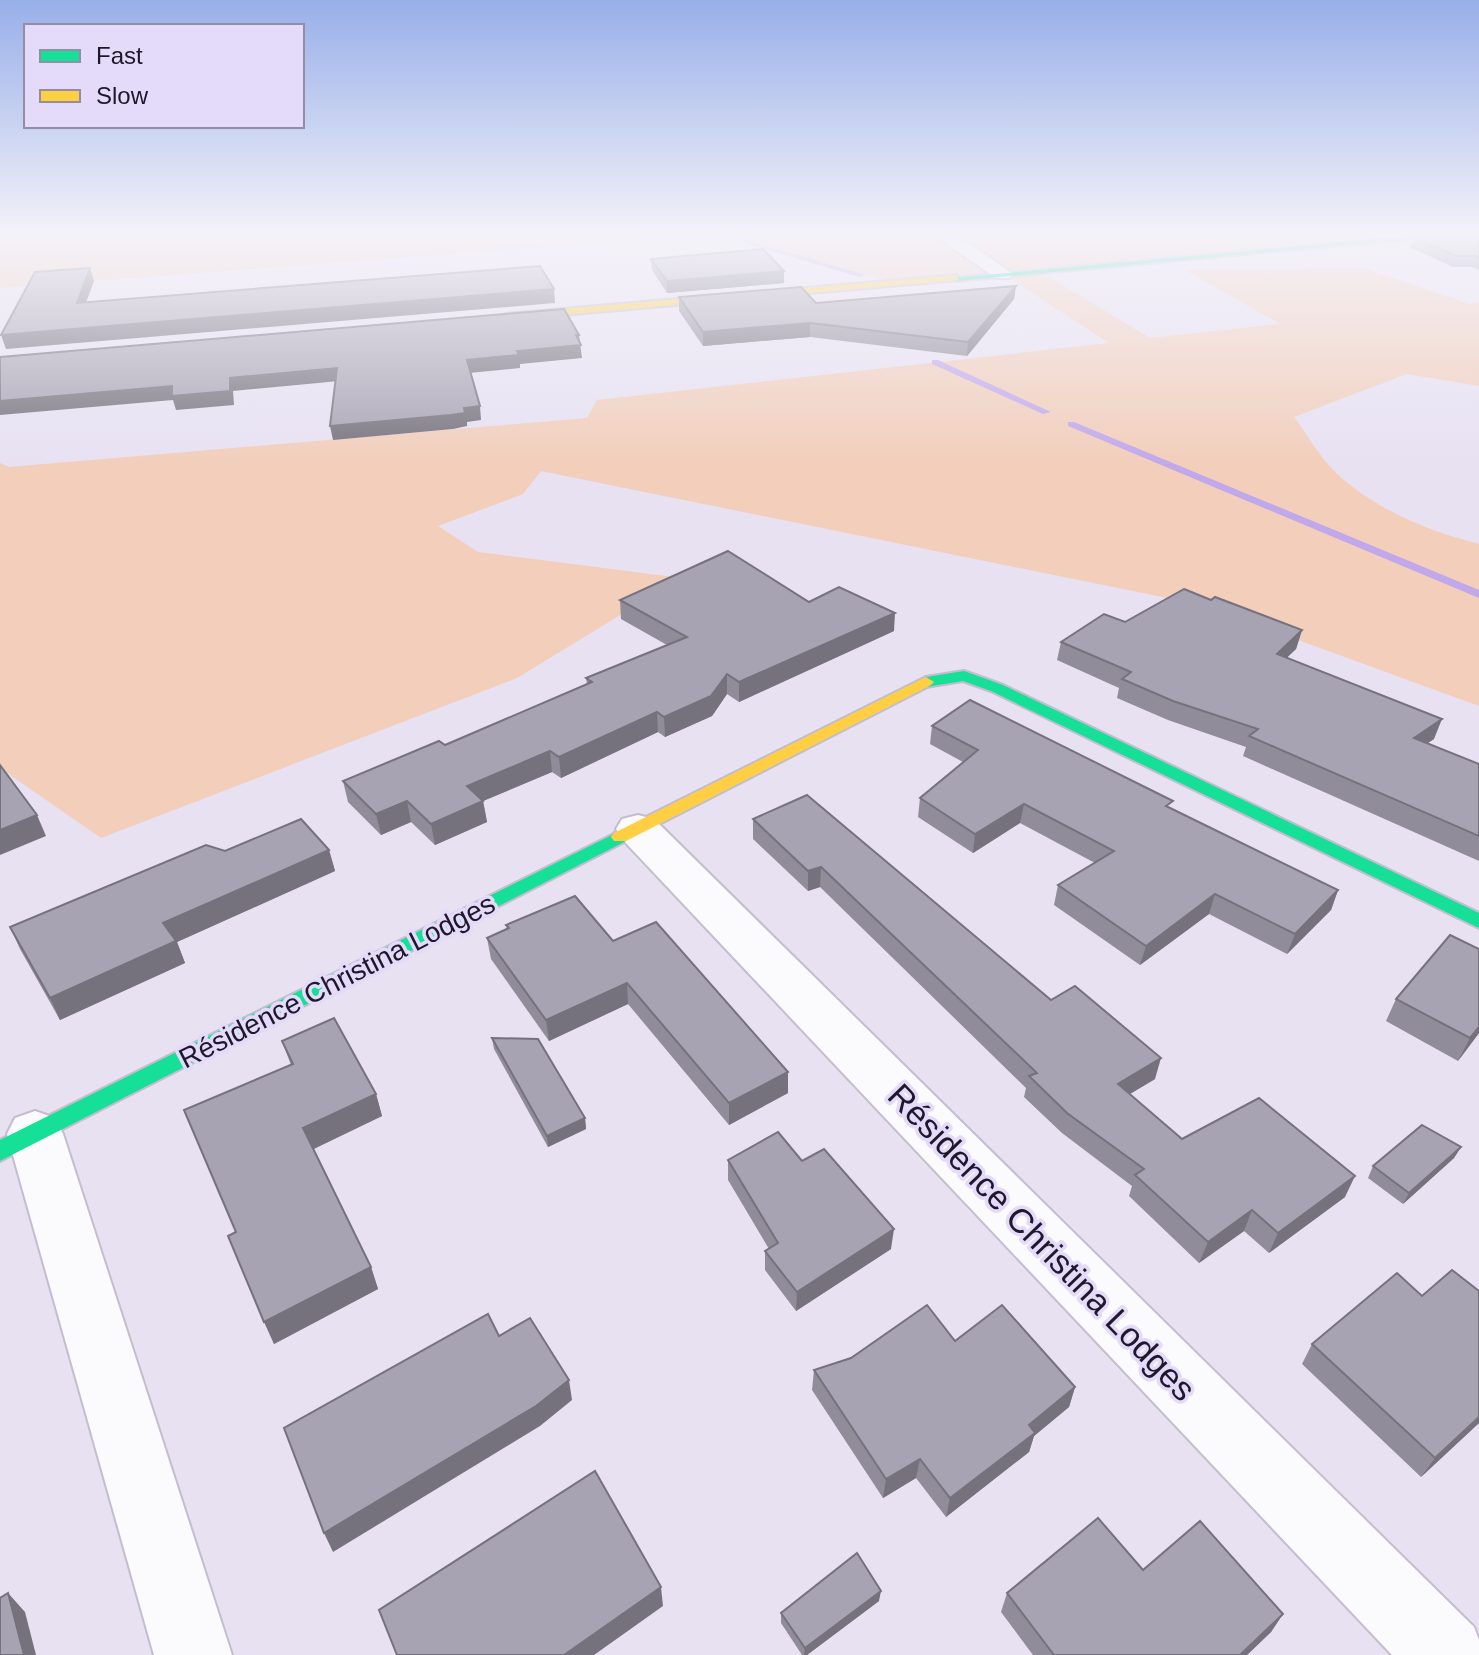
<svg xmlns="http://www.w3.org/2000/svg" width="1479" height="1655" viewBox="0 0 1479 1655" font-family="Arial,sans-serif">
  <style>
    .green { fill: #f2cebb }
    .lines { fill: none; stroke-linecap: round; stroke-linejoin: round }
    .stream { fill: #c0a8ea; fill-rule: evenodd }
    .street-casing { stroke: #c3bdce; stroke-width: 4 }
    .fast-casing { stroke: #c3bdce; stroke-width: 4 }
    .slow-casing { stroke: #c3bdce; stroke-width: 4 }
    .street { fill: #fbfafd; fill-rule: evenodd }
    .fast { fill: #16e098; fill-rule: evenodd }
    .slow { fill: #ffcf43; fill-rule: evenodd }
    .wall { fill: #908c9a }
    .shaded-wall { fill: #76727d }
    .building { fill: #a8a3b3; stroke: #76727d; stroke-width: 2 }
    .labels { text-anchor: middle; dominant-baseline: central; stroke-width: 7; stroke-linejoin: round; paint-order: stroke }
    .street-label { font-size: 28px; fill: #1e182a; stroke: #e4daf9 }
    .near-street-label { font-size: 34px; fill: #1e182a; stroke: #e4daf9 }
  </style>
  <rect width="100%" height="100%" fill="#e7e1f2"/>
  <g class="green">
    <path d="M0 235H703L0 288Z"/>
    <path d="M720 235H1354L1363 242 1039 271 1150 338 1280 324 1185 270 1364 268 1469 304 1479 303V386L1407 374 1294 417C1307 434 1319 456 1335 472 1374 509 1428 531 1479 544V706L1202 605 541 471 523 494 438 526 478 552 681 578 517 678 101 838 0 768V463L9 467 587 418 597 400 1109 343 1003 274 898 283Z"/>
  </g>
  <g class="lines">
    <g class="stream">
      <path d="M717 235H728L866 275 859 277Z"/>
      <path d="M932 360H938L1051 412 1043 414 932 364Z"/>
      <path d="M1068 422H1074L1479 590V598L1068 426Z"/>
    </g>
    <defs>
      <g id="street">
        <path d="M934 235H957L1013 274 1010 278H996Z"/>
        <path d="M638 815 654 819 1474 1627 1479 1640V1655H1392L622 839 616 829 622 819Z"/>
        <path d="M35 1111 55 1118 63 1134 232 1655H154L7 1134 15 1118Z"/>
      </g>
      <g id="fast">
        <path d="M1422 235H1453L956 281 952 278Z"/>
        <path d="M964 671 1003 685 1479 913V928L991 691 963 681 926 687 918 682 926 677Z"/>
        <path d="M620 831 629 837 626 841 0 1161V1140Z"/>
      </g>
      <g id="slow">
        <path d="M956 275 959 280 505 320 500 317 505 314Z"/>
        <path d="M926 677 934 682 931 685 626 841H614L611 837 614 833Z"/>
      </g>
    </defs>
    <use href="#street" class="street-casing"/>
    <use href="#fast" class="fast-casing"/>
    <use href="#slow" class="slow-casing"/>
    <use href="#street" class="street"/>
    <use href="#fast" class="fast"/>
    <use href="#slow" class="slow"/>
  </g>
  <g class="wall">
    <path d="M1479 235V270L1472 267H1453L1410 247 1413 237Z"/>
    <path d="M651 259 784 283 667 293 652 270Z"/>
    <path d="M1016 286 1014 299 967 356 810 337 703 346 679 311V297L816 303Z"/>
    <path d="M620 600 809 602 894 631 739 702 727 694 712 716 665 737 658 732 561 778 552 772 483 801 487 822 435 845 411 822 381 835 348 802 343 781 445 745 587 684 586 678 667 645 621 619Z"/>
    <path d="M1125 622 1302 630 1296 649 1287 657 1434 739 1427 743 1479 764V861L1243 756 1246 747 1168 720 1117 698 1119 688 1057 660 1061 642Z"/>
    <path d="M932 726 1171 809 1338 890 1331 910 1287 954 1209 914 1140 965 1054 905 1058 885 1095 863 1020 823 973 853 918 817 920 798 963 762 930 744Z"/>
    <path d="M753 819 1051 1000 1155 1079 1130 1094 1182 1139 1345 1197 1269 1253 1244 1231 1199 1263 1129 1196 1132 1186 1062 1133 1024 1097 1026 1088 820 887 808 891 753 839Z"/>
    <path d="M329 850 335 871 177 942 185 963 60 1020 20 949 10 927 225 851Z"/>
    <path d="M506 925 613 941 788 1093 729 1125 628 1004 549 1041 491 959 487 938 507 929Z"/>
    <path d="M1479 949V1033L1458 1061 1386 1021 1396 999Z"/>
    <path d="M492 1038 585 1118 586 1129 548 1147 494 1049Z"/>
    <path d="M282 1041 376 1094 382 1116 314 1149 371 1267 378 1289 274 1344 236 1232 291 1065Z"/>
    <path d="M1461 1147 1454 1158 1403 1204 1368 1178 1373 1166Z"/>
    <path d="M728 1160 802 1161 891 1249 796 1311 765 1270V1251L769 1249 728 1180Z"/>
    <path d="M1422 1296 1479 1423 1421 1477 1302 1364 1312 1344Z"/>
    <path d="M955 1341 1075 1387 1069 1407 1034 1436 1029 1452 946 1517 916 1478 883 1498 812 1390 814 1370Z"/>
    <path d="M1143 1570 1283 1614 1271 1632 1247 1655H1033L1001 1612 1007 1593Z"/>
    <path d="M879 1601 807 1655H802L781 1623V1613Z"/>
  </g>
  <g class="shaded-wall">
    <path d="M90 268 94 281 81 316 77 303Z"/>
    <path d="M784 271V283L667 293V281Z"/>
    <path d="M1016 286 1014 299 967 356 968 342Z"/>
    <path d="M554 289 555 303 6 349 1 335Z"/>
    <path d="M810 323V337L703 346V332Z"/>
    <path d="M576 335H579L582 358 520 364V368L469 373 467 360 517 351Z"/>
    <path d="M337 368 339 381 233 391 234 405 176 410 173 400 0 415V401Z"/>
    <path d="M480 406 481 420 467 422V426L453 429 333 440 330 426Z"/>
    <path d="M895 613 894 631 739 702V682Z"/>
    <path d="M1302 630 1296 649 1271 673 1277 654Z"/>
    <path d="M727 674V694L712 716 665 737 664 717Z"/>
    <path d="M657 712 658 732 561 778 559 757Z"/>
    <path d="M1442 719 1434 739 1406 758 1414 738Z"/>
    <path d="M550 751 552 772 483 801 487 822 435 845 431 824 467 786Z"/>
    <path d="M407 801 411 822 381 835 376 814Z"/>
    <path d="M1024 804 1020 823 973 853 975 834Z"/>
    <path d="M37 815 46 836 0 855V830Z"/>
    <path d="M329 850 335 871 177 942 185 963 60 1020 50 998 163 923Z"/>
    <path d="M821 867 820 887 808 891V871Z"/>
    <path d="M1338 890 1331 910 1287 954 1295 934Z"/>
    <path d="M1215 894 1209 914 1140 965 1146 946Z"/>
    <path d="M627 983 628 1004 549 1041 546 1020Z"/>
    <path d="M1479 1027V1033L1458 1061 1470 1038Z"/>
    <path d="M1161 1058 1155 1079 1113 1104 1118 1084Z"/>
    <path d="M788 1072V1093L729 1125V1103Z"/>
    <path d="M376 1094 382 1116 311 1150 303 1128Z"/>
    <path d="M585 1118 586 1129 548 1147 547 1136Z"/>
    <path d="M1461 1147 1454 1158 1403 1204 1409 1193Z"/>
    <path d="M1355 1176 1345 1197 1269 1253 1278 1233Z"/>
    <path d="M1252 1210 1244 1231 1199 1263 1208 1242Z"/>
    <path d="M894 1229 891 1249 796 1311 797 1292Z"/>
    <path d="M371 1267 378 1289 274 1344 264 1322Z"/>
    <path d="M569 1380 572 1400 540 1426 333 1552 324 1533Z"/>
    <path d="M1075 1387 1069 1407 1034 1436 1029 1452 946 1517 950 1498 1029 1425Z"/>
    <path d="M1479 1417V1423L1421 1477 1435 1458Z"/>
    <path d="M920 1459 916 1478 883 1498 886 1479Z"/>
    <path d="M661 1587 663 1606 594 1655H564Z"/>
    <path d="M881 1591 879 1601 807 1655H804L805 1648Z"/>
    <path d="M8 1593 25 1612 36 1655H24Z"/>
    <path d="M1283 1614 1271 1632 1247 1655H1240Z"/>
  </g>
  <g class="building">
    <path d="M1441 235H1479V258L1476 256H1457L1413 237Z"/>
    <path d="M763 249 784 271 667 281 651 259Z"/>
    <path d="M540 266 554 289 1 335 35 272 90 268 77 303Z"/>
    <path d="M1016 286 968 342 810 323 703 332 679 297 801 287 816 303Z"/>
    <path d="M564 309 579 335H576L581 345 517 351 519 355 467 360 480 406 464 408 465 413 451 415 330 426 337 368 230 378V391L172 396V386L0 401V357Z"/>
    <path d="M728 551 809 602 839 587 895 613 739 682 727 674 711 696 664 717 657 712 559 757 550 751 467 786 483 801 431 824 407 801 376 814 343 781 439 741 445 745 592 682 586 678 687 637 620 600Z"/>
    <path d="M1184 589 1211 600 1215 597 1302 630 1277 654 1442 719 1414 738 1479 764V836L1249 736 1258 729 1173 701 1122 679 1131 672 1061 642 1104 614 1125 622Z"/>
    <path d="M970 700 1173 801 1166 806 1338 890 1295 934 1215 894 1146 946 1058 885 1114 851 1024 804 975 834 920 798 978 750 932 726Z"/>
    <path d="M0 765 37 815 0 830Z"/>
    <path d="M807 795 1051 1000 1075 986 1161 1058 1118 1084 1182 1139 1259 1098 1355 1176 1278 1233 1252 1210 1208 1242 1135 1175 1144 1169 1067 1113 1029 1076 1037 1073 821 867 808 871 753 819Z"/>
    <path d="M301 819 329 850 163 923 176 941 50 998 10 927 206 845 225 851Z"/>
    <path d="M575 896 613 941 656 922 788 1072 729 1103 627 983 546 1020 487 938 509 928 506 925Z"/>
    <path d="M1450 935 1479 949V1027L1470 1038 1396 999Z"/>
    <path d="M334 1018 376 1094 303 1128 371 1267 264 1322 228 1236 236 1232 184 1110 293 1064 282 1041Z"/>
    <path d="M492 1038 538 1039 585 1118 547 1136Z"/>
    <path d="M1422 1125 1461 1147 1409 1193 1373 1166Z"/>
    <path d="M778 1132 802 1161 824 1149 894 1229 797 1292 765 1251 778 1243 728 1160Z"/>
    <path d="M1452 1270 1479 1291V1417L1435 1458 1312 1344 1397 1273 1422 1296Z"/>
    <path d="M927 1305 955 1341 1002 1305 1075 1387 1029 1425 1035 1433 950 1498 920 1459 886 1479 814 1370 851 1358Z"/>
    <path d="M488 1314 499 1336 530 1318 569 1380 536 1406 324 1533 284 1428Z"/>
    <path d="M595 1471 661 1587 564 1655H397L379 1610Z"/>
    <path d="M1098 1518 1143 1570 1200 1521 1283 1614 1240 1655H1054L1007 1593Z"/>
    <path d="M857 1553 881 1591 805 1648 781 1613Z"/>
    <path d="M8 1593 24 1655H0V1598Z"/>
  </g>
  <linearGradient id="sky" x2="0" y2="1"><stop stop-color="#98afe9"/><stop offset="0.5" stop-color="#f4f2f9"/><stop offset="1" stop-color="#f4f2f9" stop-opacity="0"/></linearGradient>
  <rect width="1479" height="467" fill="url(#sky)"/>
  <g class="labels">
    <g class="street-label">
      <text transform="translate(337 981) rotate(-27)">Résidence Christina Lodges</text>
    </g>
    <g class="near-street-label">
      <text transform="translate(1042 1242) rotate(46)">Résidence Christina Lodges</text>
    </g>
  </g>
  <rect x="24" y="24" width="280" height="104" fill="#e4daf9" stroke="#958ca6" stroke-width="2"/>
  <rect x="40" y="50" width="40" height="12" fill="#16e098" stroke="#958ca6" stroke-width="2"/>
  <text x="96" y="64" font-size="24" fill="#1e182a">Fast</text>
  <rect x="40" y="90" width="40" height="12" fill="#ffcf43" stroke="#958ca6" stroke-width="2"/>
  <text x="96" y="104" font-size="24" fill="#1e182a">Slow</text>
</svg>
